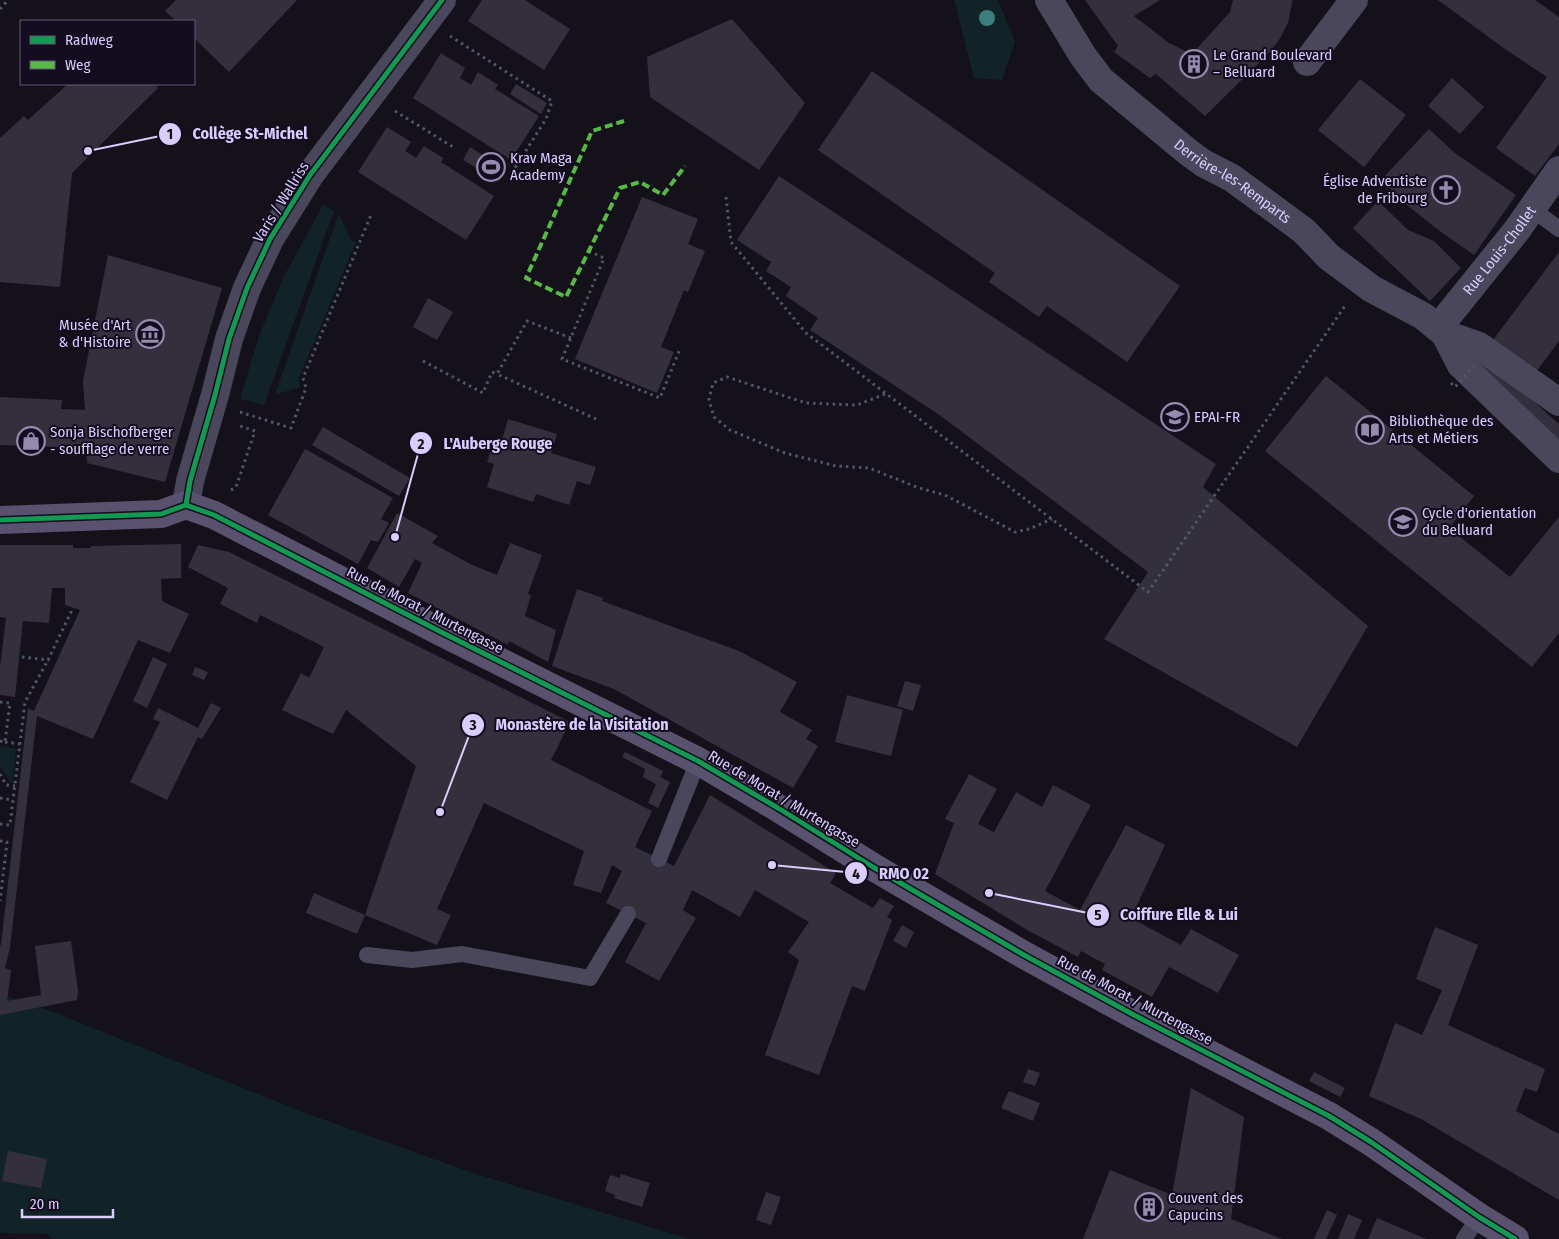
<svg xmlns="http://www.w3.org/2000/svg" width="1559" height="1239" viewBox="0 0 1559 1239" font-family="'Fira Sans Condensed',sans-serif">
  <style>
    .green { fill: #112326 }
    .building { fill: #342f3d }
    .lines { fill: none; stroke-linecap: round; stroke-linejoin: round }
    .path { stroke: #4e5868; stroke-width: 3; stroke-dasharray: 2.5 4; stroke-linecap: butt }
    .service { stroke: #4a465c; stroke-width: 16 }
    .minor { stroke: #4a465c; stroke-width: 28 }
    .tertiary { stroke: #4a465c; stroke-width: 28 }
    .secondary { stroke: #58526e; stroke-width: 28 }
    .path-bridge { stroke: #4e5868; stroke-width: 3; stroke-dasharray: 2.5 4; stroke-linecap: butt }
    .quiet { stroke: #58b947; stroke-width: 4; stroke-dasharray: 8 4; stroke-linecap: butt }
    .cycleway-casing { stroke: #130d1f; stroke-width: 8 }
    .cycleway { stroke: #139951; stroke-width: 5 }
    .tree { fill: #3c7f7d }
    .labels { text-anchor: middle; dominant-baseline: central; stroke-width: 4; stroke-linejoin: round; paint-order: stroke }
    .poi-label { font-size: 15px; fill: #dacdfd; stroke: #130d1f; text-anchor: start }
    .street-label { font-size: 15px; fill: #dacdfd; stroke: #130d1f }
    .leader { fill: none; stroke: #dacdfd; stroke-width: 2 }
    .callout-dot { fill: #dacdfd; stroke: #130d1f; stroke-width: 2 }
    .mark-label { font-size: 15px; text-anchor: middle; font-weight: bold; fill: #111 }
    .callout-label { font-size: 16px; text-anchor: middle; font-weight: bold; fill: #dacdfd; stroke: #130d1f; stroke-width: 4; stroke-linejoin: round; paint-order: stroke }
  </style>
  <rect width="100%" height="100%" fill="#14111b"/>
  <g class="green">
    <path d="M954 0H998L1015 42 1002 80 974 78Z"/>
    <path d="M323 205 334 211 264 405 240 399 259 336 283 278Z"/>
    <path d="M339 213 350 239 356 242 299 378 300 388 275 394Z"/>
    <path d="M0 746 16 749 12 783 10 782 0 766Z"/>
    <path d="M0 994 56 1013 308 1114 473 1173 690 1239H53L48 1234 0 1233Z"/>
  </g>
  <g class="building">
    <path d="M176 0H297L229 72 194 38V21H176L165 11Z"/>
    <path d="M482 0H525L570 29 544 70 468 21Z"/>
    <path d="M1085 0H1160L1134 16 1169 43 1192 54 1230 12 1233 0H1292V3L1288 23 1279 40 1267 55 1205 116 1156 74 1150 78 1114 52 1118 46Z"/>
    <path d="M1438 0H1535L1559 17V144L1535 176 1496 148 1547 77 1505 49Z"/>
    <path d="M732 19 805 103 759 170 650 97 647 57Z"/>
    <path d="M441 53 465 68 460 78 471 85 478 72 498 85 495 89 539 116 511 160 413 98Z"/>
    <path d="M872 71 1180 286 1127 362 1047 306 1039 317 989 282 995 273 818 150Z"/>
    <path d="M1452 78 1484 107 1460 134 1428 106Z"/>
    <path d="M1360 79 1406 115 1364 167 1318 130Z"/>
    <path d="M68 84H154L158 88 72 173 60 287 0 282V138L24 116 28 120Z"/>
    <path d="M516 84 547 103 541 114 510 94Z"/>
    <path d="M387 127 411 142 405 151 416 158 424 146 443 158 441 162 494 196 466 240 358 172Z"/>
    <path d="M1429 129 1455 153 1516 195 1474 255 1437 229 1407 205 1381 180Z"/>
    <path d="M470 147 498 165 491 177 463 160Z"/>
    <path d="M779 176 1216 464 1203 487 1368 626 1297 747 1104 639 1148 572 941 416 810 330 818 318 786 296 791 287 766 271 771 262 737 240Z"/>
    <path d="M642 197 698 219 688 244 705 251 688 292 684 290 661 347 674 352 657 393 575 359Z"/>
    <path d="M1378 201 1408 230 1434 241 1461 268 1430 301 1353 228Z"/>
    <path d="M1559 252V341L1536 372 1493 340Z"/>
    <path d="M108 255 222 288 165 482 87 463 86 448 0 445V397L62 400 61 409 85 410 83 381Z"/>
    <path d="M428 298 453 312 437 340 413 327Z"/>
    <path d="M1479 352 1559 424V441L1470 360Z"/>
    <path d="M1326 376 1474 496 1449 528 1510 577 1559 517V633L1532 667 1265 451Z"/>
    <path d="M508 419 557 434 551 453 596 467 590 485 577 481 569 505 536 494 533 502 487 487 494 464 487 462 494 441 501 443Z"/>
    <path d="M323 427 410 478 399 496 312 445Z"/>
    <path d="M305 449 393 498 381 519 389 523 378 542 371 540 358 564 268 515Z"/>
    <path d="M397 513 438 536 432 543 470 564 497 575 510 543 542 555 528 594 531 595 525 616 556 630 548 662 509 641 508 645 408 593 422 563 415 559 399 587 367 568Z"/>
    <path d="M181 544V578L161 579 162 601 189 614 170 653 138 640 93 739 37 716 10 947 5 968 11 970 7 1001 41 995 35 946 71 941 78 990 77 1000 0 1015V945H1L28 708 34 711 80 610 65 605V588H52L49 623 23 621 15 697 0 695V667L6 618 0 617V545H73V548H91V546Z"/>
    <path d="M198 545 229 552 570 722 551 760 652 811 635 847 674 866 710 795 836 873 830 883 873 908 880 898 894 906 887 917 892 920 865 991 852 986 819 1075 765 1055 799 960 788 952 809 922 755 890 740 917 692 890 683 910 696 918 659 981 625 962 646 923 606 903 622 871 612 865 601 893 573 885 584 851 484 803 437 909 451 915 437 945 365 915 416 766 346 710 333 734 282 710 301 673 309 678 324 647 260 615 257 623 220 604 228 588 188 567Z"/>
    <path d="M577 589 603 598 602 601 739 651 797 682 780 712 812 730 806 739 818 746 793 788 614 689 552 666Z"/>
    <path d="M153 657 167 664 147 708 133 701Z"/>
    <path d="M195 667 208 672 204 680 192 675Z"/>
    <path d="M905 681 921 685 913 711 897 706Z"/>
    <path d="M847 695 903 710 891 756 835 742Z"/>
    <path d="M211 703 221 708 202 739 198 737 167 800 130 782 160 722 153 719 158 708 198 728Z"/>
    <path d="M625 752 663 771 660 777 670 782 658 808 648 803 656 784 643 777 645 769 622 757Z"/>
    <path d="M969 774 997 789 978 824 994 832 1016 792 1042 807 1053 785 1091 805 1045 891 1080 910 1126 825 1165 845 1131 918 1181 945 1191 929 1239 955 1218 993 1169 967 1152 997 1102 970 1105 964 1081 951 1078 957 1029 931 935 874 954 823 945 819Z"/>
    <path d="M314 893 365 915 357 934 306 913Z"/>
    <path d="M902 925 914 932 906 948 893 941Z"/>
    <path d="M1435 927 1478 945 1448 1025 1545 1069 1537 1092 1525 1088 1516 1111 1559 1134V1200L1421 1119 1369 1096 1395 1023 1422 1035 1442 990 1416 979Z"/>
    <path d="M1028 1069 1040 1073 1035 1086 1023 1082Z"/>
    <path d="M1314 1072 1345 1088 1340 1097 1309 1081Z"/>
    <path d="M1191 1088 1244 1117 1231 1219 1282 1239H1083L1110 1170 1172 1195Z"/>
    <path d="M1009 1091 1040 1103 1033 1121 1001 1108Z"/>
    <path d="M8 1151 47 1159 41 1188 2 1181Z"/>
    <path d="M621 1174 650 1183 642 1207 614 1198 615 1195 605 1191 610 1175 620 1178Z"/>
    <path d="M766 1192 781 1197 771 1225 756 1220Z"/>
    <path d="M1327 1210 1337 1215 1326 1239H1314Z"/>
    <path d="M1348 1214 1362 1220 1354 1239H1338Z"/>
    <path d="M1377 1218 1426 1239H1368Z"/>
  </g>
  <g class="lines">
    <g class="path">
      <path d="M0 9 8 0"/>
      <path d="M450 36 552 101 546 119 513 171"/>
      <path d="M395 111 453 147"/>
      <path d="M726 197 731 242 806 333 1148 592 1345 306"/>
      <path d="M589 251 604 258 562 359 660 398 680 349"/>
      <path d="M571 338 527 321 497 374 596 419"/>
      <path d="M423 361 483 393 492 372 497 374"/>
      <path d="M885 394 857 405 806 403 727 377 713 383 709 400 714 417 730 430 785 453 836 466 869 468 919 488 945 495 1015 532 1029 529 1052 519"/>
      <path d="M240 412 291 428 306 388 303 378 371 215"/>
      <path d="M231 490 236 487 255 431 237 425"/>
      <path d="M22 657 48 660 73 608"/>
      <path d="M0 702 10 703 5 742 0 741"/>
      <path d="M5 742 20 744"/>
      <path d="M0 774 6 785 15 786"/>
      <path d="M0 798 13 800"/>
      <path d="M0 824 10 825 25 702 48 660"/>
      <path d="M0 841 7 842 0 901"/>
    </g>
    <g class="service">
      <path d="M1532 209 1559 229"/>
      <path d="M659 859 698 761"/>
      <path d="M367 955 412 960 462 954 590 978 628 914"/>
      <path d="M1464 1239 1479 1217"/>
    </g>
    <g class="minor">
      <path id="s1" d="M1049 0 1083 56 1101 80 1188 152 1203 163 1232 178 1304 231 1329 257 1372 289 1423 316 1445 334 1479 346 1559 402"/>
      <path d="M1307 62 1354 0"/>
      <path id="s2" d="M1438 328 1517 230 1559 170"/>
      <path d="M1445 334 1461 365 1559 459"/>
    </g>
    <path class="tertiary" d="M186 505 190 481 215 395 229 339 247 288 270 239 310 175 442 0"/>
    <path class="secondary" d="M0 520 161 514 186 505 214 515 441 632 698 761 778 808 873 867 1024 955 1134 1015 1329 1116 1371 1142 1479 1217 1515 1239"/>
    <path class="path-bridge" d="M1451 383 1455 387 1474 366"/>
    <path class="quiet" d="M624 121 592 131 526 278 566 297 620 188 640 182 663 195 685 166"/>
    <defs>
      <g id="cycleway">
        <path d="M186 505 190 481 215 395 229 339 247 288 270 239 310 175 442 0"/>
        <path d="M0 520 161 514 186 505 214 515 441 632 698 761 778 808 873 867 1024 955 1134 1015 1329 1116 1371 1142 1479 1217 1515 1239"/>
      </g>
    </defs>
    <use href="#cycleway" class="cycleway-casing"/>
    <use href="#cycleway" class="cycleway"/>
  </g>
  <circle class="tree" cx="987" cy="18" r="8"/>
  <defs>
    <symbol id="building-ring" viewBox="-11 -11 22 22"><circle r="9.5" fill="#130d1f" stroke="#958bae" stroke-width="1.5"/><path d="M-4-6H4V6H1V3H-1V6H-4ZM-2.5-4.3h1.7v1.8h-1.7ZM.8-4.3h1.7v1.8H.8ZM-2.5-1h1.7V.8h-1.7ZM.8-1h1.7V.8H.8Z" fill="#958bae"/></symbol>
    <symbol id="stadium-ring" viewBox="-11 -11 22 22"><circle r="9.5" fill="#130d1f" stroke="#958bae" stroke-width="1.5"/><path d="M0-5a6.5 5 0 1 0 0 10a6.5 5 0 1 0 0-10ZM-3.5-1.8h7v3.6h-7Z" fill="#958bae"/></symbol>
    <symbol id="church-ring" viewBox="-11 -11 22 22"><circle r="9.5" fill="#130d1f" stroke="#958bae" stroke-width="1.5"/><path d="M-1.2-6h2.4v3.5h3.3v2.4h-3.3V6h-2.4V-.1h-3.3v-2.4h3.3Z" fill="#958bae"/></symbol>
    <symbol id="museum-ring" viewBox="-11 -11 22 22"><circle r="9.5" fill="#130d1f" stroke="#958bae" stroke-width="1.5"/><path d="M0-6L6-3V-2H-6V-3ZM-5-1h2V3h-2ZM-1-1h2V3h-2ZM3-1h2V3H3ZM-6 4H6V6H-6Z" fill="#958bae"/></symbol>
    <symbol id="school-ring" viewBox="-11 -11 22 22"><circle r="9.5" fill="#130d1f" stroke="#958bae" stroke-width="1.5"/><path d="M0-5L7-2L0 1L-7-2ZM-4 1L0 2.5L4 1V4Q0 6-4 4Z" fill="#958bae"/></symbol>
    <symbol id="library-ring" viewBox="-11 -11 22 22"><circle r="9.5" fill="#130d1f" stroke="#958bae" stroke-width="1.5"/><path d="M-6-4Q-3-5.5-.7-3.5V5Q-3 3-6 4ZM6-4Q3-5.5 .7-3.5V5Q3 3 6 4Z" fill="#958bae"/></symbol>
    <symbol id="shop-ring" viewBox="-11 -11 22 22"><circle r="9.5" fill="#130d1f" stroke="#958bae" stroke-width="1.5"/><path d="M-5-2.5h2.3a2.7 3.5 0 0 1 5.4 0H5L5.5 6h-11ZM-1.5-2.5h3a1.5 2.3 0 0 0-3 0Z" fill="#958bae"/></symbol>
  </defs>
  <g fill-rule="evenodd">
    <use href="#building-ring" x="1178" y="48" width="32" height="32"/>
    <use href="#stadium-ring" x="475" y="151" width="32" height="32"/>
    <use href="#church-ring" x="1430" y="174" width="32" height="32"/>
    <use href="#museum-ring" x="134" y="318" width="32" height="32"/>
    <use href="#school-ring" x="1159" y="401" width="32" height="32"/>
    <use href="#library-ring" x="1354" y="414" width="32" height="32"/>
    <use href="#shop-ring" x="15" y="425" width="32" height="32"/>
    <use href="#school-ring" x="1387" y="506" width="32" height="32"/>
    <use href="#building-ring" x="1133" y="1191" width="32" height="32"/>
  </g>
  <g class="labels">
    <g class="poi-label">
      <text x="1213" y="55">Le Grand Boulevard<tspan x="1213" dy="17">– Belluard</tspan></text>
      <text x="510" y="158">Krav Maga<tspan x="510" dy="17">Academy</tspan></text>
      <text x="1427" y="181" text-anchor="end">Église Adventiste<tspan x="1427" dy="17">de Fribourg</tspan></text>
      <text x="131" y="325" text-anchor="end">Musée d'Art<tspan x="131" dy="17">&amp; d'Histoire</tspan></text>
      <text x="1194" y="417">EPAI-FR</text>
      <text x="1389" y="421">Bibliothèque des<tspan x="1389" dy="17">Arts et Métiers</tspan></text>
      <text x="50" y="432">Sonja Bischofberger<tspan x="50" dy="17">- soufflage de verre</tspan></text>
      <text x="1422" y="513">Cycle d'orientation<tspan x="1422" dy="17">du Belluard</tspan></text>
      <text x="1168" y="1198">Couvent des<tspan x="1168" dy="17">Capucins</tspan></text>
    </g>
    <g class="street-label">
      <text stroke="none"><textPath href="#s1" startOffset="262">Derrière-les-Remparts</textPath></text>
      <text transform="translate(281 202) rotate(-58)">Varis / Wallriss</text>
      <text stroke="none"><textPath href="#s2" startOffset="99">Rue Louis-Chollet</textPath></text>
      <text transform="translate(425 610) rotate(27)">Rue de Morat / Murtengasse</text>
      <text transform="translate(784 799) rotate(31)">Rue de Morat / Murtengasse</text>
      <text transform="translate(1135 1000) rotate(28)">Rue de Morat / Murtengasse</text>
    </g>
  </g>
  <path class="leader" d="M88 151L170 134M395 537L421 443M440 812L473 725M772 865L856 873M989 893L1098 915"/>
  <g class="callout-dot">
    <circle cx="88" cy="151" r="5"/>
    <circle cx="395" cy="537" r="5"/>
    <circle cx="440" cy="812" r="5"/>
    <circle cx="772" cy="865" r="5"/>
    <circle cx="989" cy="893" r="5"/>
    <circle cx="170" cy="134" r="12"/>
    <circle cx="421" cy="443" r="12"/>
    <circle cx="473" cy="725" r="12"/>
    <circle cx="856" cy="873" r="12"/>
    <circle cx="1098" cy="915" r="12"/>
  </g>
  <g class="mark-label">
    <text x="170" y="139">1</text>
    <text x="421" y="449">2</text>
    <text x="473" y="730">3</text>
    <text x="856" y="879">4</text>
    <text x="1098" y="920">5</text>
  </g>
  <g class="callout-label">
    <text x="250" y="139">Collège St-Michel</text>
    <text x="498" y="449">L'Auberge Rouge</text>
    <text x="582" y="730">Monastère de la Visitation</text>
    <text x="904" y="879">RMO 02</text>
    <text x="1179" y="920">Coiffure Elle &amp; Lui</text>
  </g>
  <rect x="20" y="20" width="175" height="65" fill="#130d1f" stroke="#635a78"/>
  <rect x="30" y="36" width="25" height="8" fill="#139951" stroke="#635a78"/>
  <text x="65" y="45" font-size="15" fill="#dacdfd">Radweg</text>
  <rect x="30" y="61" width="25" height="8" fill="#58b947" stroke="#635a78"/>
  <text x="65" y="70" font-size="15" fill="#dacdfd">Weg</text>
  <path d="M22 1209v8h91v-8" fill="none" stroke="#dacdfd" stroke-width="2.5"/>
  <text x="30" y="1209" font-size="15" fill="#dacdfd" stroke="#130d1f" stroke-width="4" paint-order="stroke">20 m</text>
</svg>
